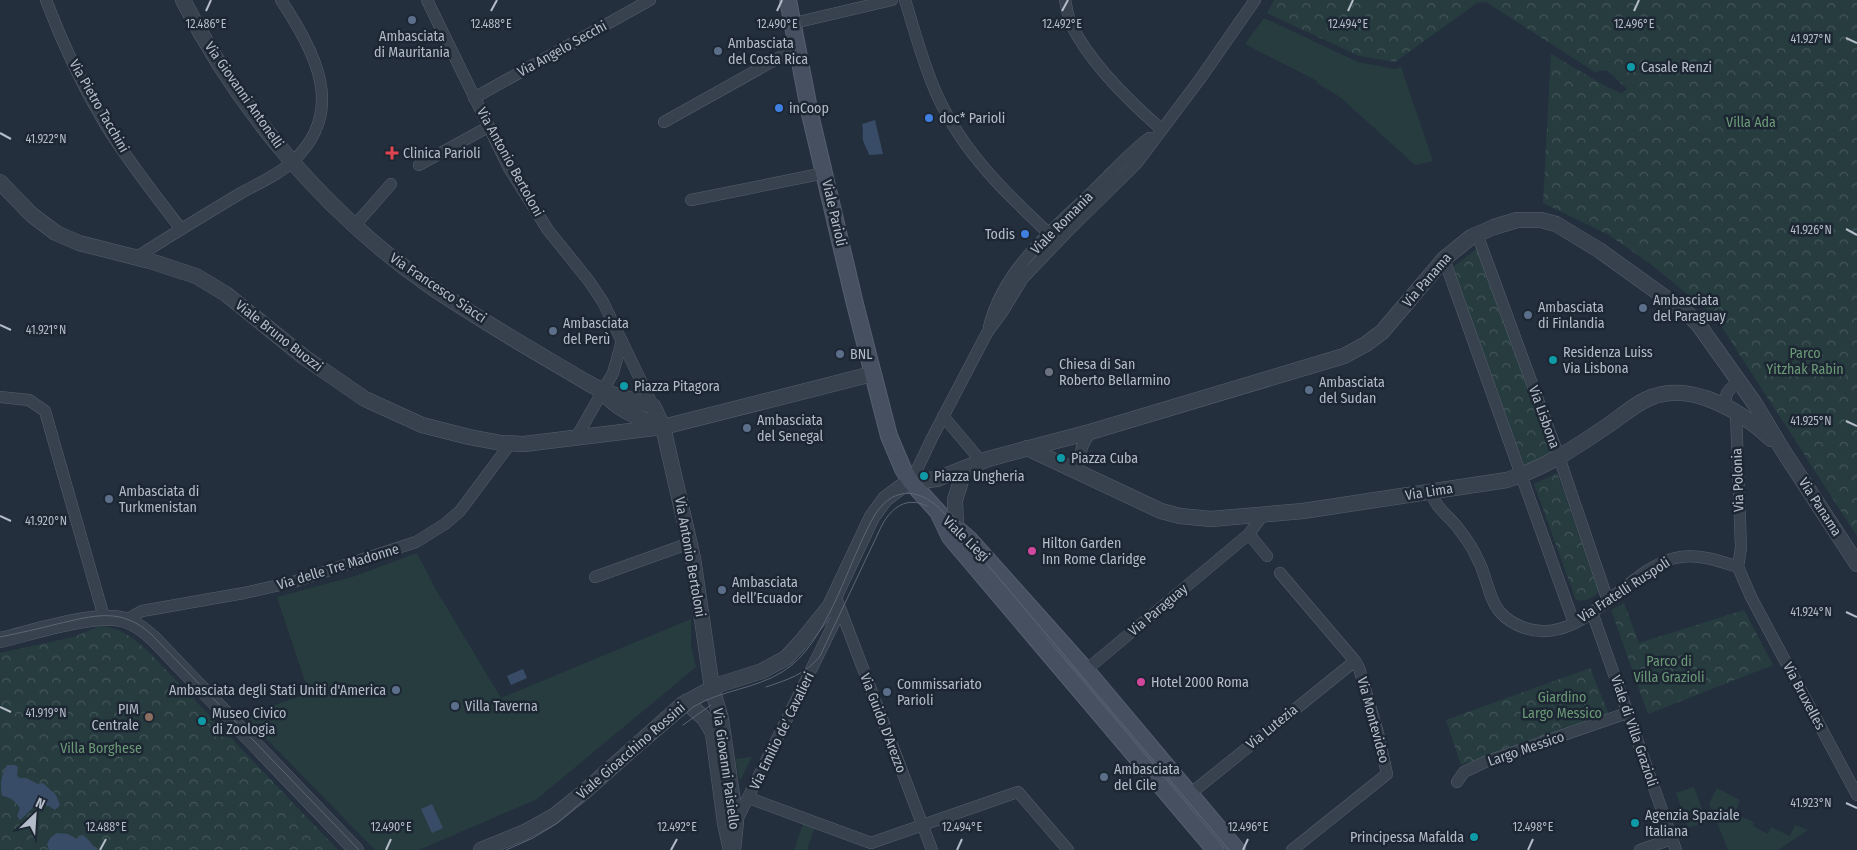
<svg xmlns="http://www.w3.org/2000/svg" width="1857" height="850" viewBox="0 0 1857 850" font-family="'Fira Sans Condensed',sans-serif">
  <style>
    .green { fill: #263c3f }
    .forest { fill: url(#forest-crowns) }
    .water { fill: #394c67 }
    .lines { fill: none; stroke-linecap: round; stroke-linejoin: round }
    .minor-casing { stroke: #565f6c; stroke-width: 12 }
    .tertiary-casing { stroke: #565f6c; stroke-width: 16 }
    .secondary-casing { stroke: #565f6c; stroke-width: 18 }
    .minor { stroke: #38414e; stroke-width: 11 }
    .tertiary { stroke: #38414e; stroke-width: 15 }
    .secondary { stroke: #465061; stroke-width: 16 }
    .tram { stroke: #5a6575; stroke-width: 1 }
    .ticks { fill: none; stroke: #b4bcc9; stroke-width: 2 }
    .service-dot { fill: #5c6f8a; stroke: #1d2633; stroke-width: 2 }
    .culture-dot { fill: #0f9aa8; stroke: #1d2633; stroke-width: 2 }
    .shop-dot { fill: #3f7fe0; stroke: #1d2633; stroke-width: 2 }
    .health-dot { fill: #e0444e; stroke: #1d2633; stroke-width: 2 }
    .worship-dot { fill: #6b7280; stroke: #1d2633; stroke-width: 2 }
    .hotel-dot { fill: #d1479c; stroke: #1d2633; stroke-width: 2 }
    .education-dot { fill: #8d6e63; stroke: #1d2633; stroke-width: 2 }
    .labels { text-anchor: middle; dominant-baseline: central; stroke-width: 5; stroke-linejoin: round; paint-order: stroke }
    .poi-label { font-size: 14px; fill: #b4bcc9; stroke: #1d2633; text-anchor: start }
    .street-label { font-size: 14px; fill: #b4bcc9; stroke: #1d2633 }
    .park-label { font-size: 14px; fill: #6b9a76; stroke: #1d2633 }
    .ticks-label { font-size: 12px; text-anchor: middle; fill: #b4bcc9; stroke: #1d2633; stroke-width: 5; stroke-linejoin: round; paint-order: stroke }
  </style>
  <defs>
    <pattern id="forest-crowns" width="20" height="18" patternUnits="userSpaceOnUse" patternTransform="scale(1.25)"><rect width="20" height="18" fill="#263c3f"/><path d="M2 6a3 3 0 1 1 6 0M12 15a3 3 0 1 1 6 0" fill="none" stroke="#435659"/></pattern>
  </defs>
  <rect width="100%" height="100%" fill="#242f3e"/>
  <g class="green">
    <path d="M1264 18 1358 62 1395 69 1401 67 1433 161 1415 165 1340 97 1317 83V81L1245 44Z"/>
    <path d="M417 553 435 588 501 698 691 619V645L696 667 537 799 419 850H375L244 716 309 693 277 597 352 577Z"/>
    <path d="M752 757 740 781 735 759Z"/>
    <path d="M1694 787 1707 822 1688 828 1676 793Z"/>
    <path d="M1717 788 1740 800 1735 814 1754 822 1753 826 1768 834 1771 827 1790 836 1795 825 1808 830 1778 850H1728L1709 803Z"/>
    <path d="M803 824 815 827 807 850H794Z"/>
  </g>
  <g class="forest">
    <path d="M1274 0H1857V536L1716 318 1652 265 1609 235 1543 203 1551 54 1607 87 1622 93 1627 89 1607 70 1595 72 1486 2 1477 3 1395 62 1359 56 1267 13Z"/>
    <path d="M1479 247 1552 453 1525 467 1453 267Z"/>
    <path d="M1557 473 1599 592C1592 598 1586 602 1576 600L1534 484Z"/>
    <path d="M1624 603 1639 643 1744 610 1773 665 1648 714 1611 610Z"/>
    <path d="M101 626C124 629 131 637 148 651L338 850H0V653L73 637Z"/>
    <path d="M1590 668 1609 715 1461 765 1446 720Z"/>
  </g>
  <g class="water">
    <path d="M875 120 883 154 869 155C868 150 864 145 863 140 862 134 864 131 862 124Z"/>
    <path d="M523 669 527 678 511 685 507 676Z"/>
    <path d="M7 765H15L18 767 17 776 20 778H26L38 784 43 783 56 795 60 805 55 810 44 803C32 805 29 813 20 820L17 816 20 808C15 801 11 797 2 796 0 784 1 775 7 765Z"/>
    <path d="M432 804 443 828 432 833 421 809Z"/>
    <path d="M57 833 68 834 77 839 82 835C89 838 91 845 98 850H49L47 844 51 837Z"/>
  </g>
  <g class="lines">
    <defs>
      <g id="minor">
        <path d="M46 0C62 42 82 85 105 124 128 161 155 195 181 229"/>
        <path d="M427 0 509 168 548 230 589 281 603 302 653 406"/>
        <path d="M905 0C915 32 923 64 937 95 964 155 1010 197 1057 241"/>
        <path d="M1065 0C1067 8 1068 19 1072 26 1091 64 1129 101 1161 129"/>
        <path d="M794 23 892 0"/>
        <path d="M474 98 650 0"/>
        <path d="M664 122 798 47"/>
        <path d="M419 165 488 127"/>
        <path d="M691 200 825 173"/>
        <path d="M355 225 391 184"/>
        <path d="M1477 234 1559 457 1608 601"/>
        <path d="M137 257C171 235 206 214 241 193 257 184 280 174 293 161 348 110 314 51 281 0"/>
        <path d="M1444 259 1574 623"/>
        <path d="M989 327C1003 269 1053 230 1094 190 1112 173 1129 153 1149 138"/>
        <path d="M0 397 29 400 45 411 104 617"/>
        <path d="M1727 407C1724 398 1726 391 1734 386H1742"/>
        <path d="M1736 412 1741 548 1738 567 1751 597 1857 795"/>
        <path d="M943 416 981 461"/>
        <path d="M576 438 613 373 622 341"/>
        <path d="M1077 473 1082 447 1090 432"/>
        <path d="M911 482 932 438 987 333 1003 311 1023 278 1066 233 1137 163 1200 79 1255 0"/>
        <path d="M1432 492C1434 507 1449 516 1458 528 1466 538 1473 548 1478 560 1487 576 1488 598 1500 612 1507 620 1516 625 1525 628 1582 648 1626 569 1675 558 1696 553 1717 560 1738 567"/>
        <path d="M1249 534 1267 556"/>
        <path d="M1280 573 1355 661 1359 668 1378 733 1387 774 1292 850"/>
        <path d="M595 577 690 543"/>
        <path d="M835 595 932 850"/>
        <path d="M1592 612 1676 850"/>
        <path d="M126 620 142 611 244 593 293 582 416 542 445 524 460 511 510 444"/>
        <path d="M1086 670 1249 534 1262 516"/>
        <path d="M1457 782 1464 772 1485 762 1627 713"/>
        <path d="M1190 794 1355 661"/>
        <path d="M749 798 871 843 1018 792 1068 850"/>
        <path d="M736 822 840 611"/>
        <path d="M1640 850 1672 839"/>
      </g>
      <g id="tertiary">
        <path d="M183 0C240 112 324 211 427 284 479 320 534 351 588 383 608 395 631 399 653 406L663 427 693 558 712 688 721 719 736 822 733 850"/>
        <path d="M0 182 32 215 56 233 79 243 150 261 196 276 226 294 304 357 365 399 422 425 469 437 501 443 524 444 663 427 872 374"/>
        <path d="M602 391C618 411 639 418 662 427"/>
        <path d="M1027 448 1161 511 1180 516 1211 519 1303 511 1507 480C1544 468 1575 448 1607 426 1622 416 1638 401 1655 396 1695 383 1744 413 1771 439"/>
        <path d="M956 527 955 500 965 468"/>
        <path d="M0 640C31 633 97 611 125 620 137 624 145 631 154 639L356 850"/>
        <path d="M686 702 704 718 713 733 725 823 730 846"/>
        <path d="M481 850 525 832 554 816 584 792 683 704 718 685 762 671 786 658 800 643 830 606 872 517 885 499 901 487 911 482 937 479 988 459 1090 432 1344 356 1366 344 1382 332 1444 259 1471 237 1494 227 1517 220H1541L1556 224 1599 250 1688 314 1698 324 1755 404 1782 449 1857 564"/>
      </g>
      <g id="secondary">
        <path d="M788 0 810 114 855 304 889 436 903 469 911 482 940 514 969 539 1086 670 1237 850"/>
        <path d="M940 516 950 537 1215 850"/>
      </g>
    </defs>
    <use href="#minor" class="minor-casing"/>
    <use href="#tertiary" class="tertiary-casing"/>
    <use href="#secondary" class="secondary-casing"/>
    <use href="#minor" class="minor"/>
    <use href="#tertiary" class="tertiary"/>
    <use href="#secondary" class="secondary"/>
    <g class="tram">
      <path d="M0 637C19 633 38 629 57 624 93 616 121 606 152 635L359 850"/>
      <path d="M766 687C787 680 806 674 820 656L882 525C892 507 907 496 927 506"/>
      <path d="M683 725 711 705"/>
      <path d="M506 850 533 838 556 824 693 707C721 690 755 689 782 672 829 644 848 559 876 513 895 485 922 489 943 512L1229 850"/>
    </g>
  </g>
  <path class="ticks" d="M206 11 211 0M491 11 497 0M777 11 782 0M1062 11 1068 0M1348 11 1353 0M1634 11 1639 0M1846 38 1857 43M0 133 11 139M1846 229 1857 235M0 325 11 330M1846 421 1857 426M0 516 11 521M1846 612 1857 617M0 707 11 712M1846 803 1857 808M100 850 106 839M386 850 391 839M671 850 677 839M957 850 962 839M1243 850 1248 839M1528 850 1533 839"/>
  <g class="service-dot">
    <circle cx="412" cy="20" r="5"/>
    <circle cx="718" cy="51" r="5"/>
    <circle cx="1643" cy="308" r="5"/>
    <circle cx="1528" cy="315" r="5"/>
    <circle cx="553" cy="331" r="5"/>
    <circle cx="840" cy="354" r="5"/>
    <circle cx="1309" cy="390" r="5"/>
    <circle cx="747" cy="428" r="5"/>
    <circle cx="109" cy="499" r="5"/>
    <circle cx="722" cy="590" r="5"/>
    <circle cx="396" cy="690" r="5"/>
    <circle cx="887" cy="692" r="5"/>
    <circle cx="455" cy="706" r="5"/>
    <circle cx="1104" cy="777" r="5"/>
  </g>
  <g class="culture-dot">
    <circle cx="1631" cy="67" r="5"/>
    <circle cx="1553" cy="360" r="5"/>
    <circle cx="624" cy="386" r="5"/>
    <circle cx="1061" cy="458" r="5"/>
    <circle cx="924" cy="476" r="5"/>
    <circle cx="202" cy="721" r="5"/>
    <circle cx="1635" cy="823" r="5"/>
    <circle cx="1474" cy="837" r="5"/>
  </g>
  <g class="shop-dot">
    <circle cx="779" cy="108" r="5"/>
    <circle cx="929" cy="118" r="5"/>
    <circle cx="1025" cy="234" r="5"/>
  </g>
  <path class="health-dot" d="M389.5 145.5h5v5h5v5h-5v5h-5v-5h-5v-5h5z"/>
  <circle class="worship-dot" cx="1049" cy="372" r="5"/>
  <g class="hotel-dot">
    <circle cx="1032" cy="551" r="5"/>
    <circle cx="1141" cy="682" r="5"/>
  </g>
  <circle class="education-dot" cx="149" cy="717" r="5"/>
  <g class="labels">
    <g class="poi-label">
      <text x="412" y="36" text-anchor="middle">Ambasciata<tspan x="412" dy="16">di Mauritania</tspan></text>
      <text x="728" y="43">Ambasciata<tspan x="728" dy="16">del Costa Rica</tspan></text>
      <text x="1641" y="67">Casale Renzi</text>
      <text x="789" y="108">inCoop</text>
      <text x="939" y="118">doc* Parioli</text>
      <text x="403" y="153">Clinica Parioli</text>
      <text x="1015" y="234" text-anchor="end">Todis</text>
      <text x="1653" y="300">Ambasciata<tspan x="1653" dy="16">del Paraguay</tspan></text>
      <text x="1538" y="307">Ambasciata<tspan x="1538" dy="16">di Finlandia</tspan></text>
      <text x="563" y="323">Ambasciata<tspan x="563" dy="16">del Perù</tspan></text>
      <text x="1563" y="352">Residenza Luiss<tspan x="1563" dy="16">Via Lisbona</tspan></text>
      <text x="850" y="354">BNL</text>
      <text x="1059" y="364">Chiesa di San<tspan x="1059" dy="16">Roberto Bellarmino</tspan></text>
      <text x="1319" y="382">Ambasciata<tspan x="1319" dy="16">del Sudan</tspan></text>
      <text x="634" y="386">Piazza Pitagora</text>
      <text x="757" y="420">Ambasciata<tspan x="757" dy="16">del Senegal</tspan></text>
      <text x="1071" y="458">Piazza Cuba</text>
      <text x="934" y="476">Piazza Ungheria</text>
      <text x="119" y="491">Ambasciata di<tspan x="119" dy="16">Turkmenistan</tspan></text>
      <text x="1042" y="543">Hilton Garden<tspan x="1042" dy="16">Inn Rome Claridge</tspan></text>
      <text x="732" y="582">Ambasciata<tspan x="732" dy="16">dell’Ecuador</tspan></text>
      <text x="1151" y="682">Hotel 2000 Roma</text>
      <text x="897" y="684">Commissariato<tspan x="897" dy="16">Parioli</tspan></text>
      <text x="386" y="690" text-anchor="end">Ambasciata degli Stati Uniti d'America</text>
      <text x="465" y="706">Villa Taverna</text>
      <text x="139" y="709" text-anchor="end">PIM<tspan x="139" dy="16">Centrale</tspan></text>
      <text x="212" y="713">Museo Civico<tspan x="212" dy="16">di Zoologia</tspan></text>
      <text x="1114" y="769">Ambasciata<tspan x="1114" dy="16">del Cile</tspan></text>
      <text x="1645" y="815">Agenzia Spaziale<tspan x="1645" dy="16">Italiana</tspan></text>
      <text x="1464" y="837" text-anchor="end">Principessa Mafalda</text>
    </g>
    <g class="street-label">
      <text transform="translate(562 49) rotate(-29)">Via Angelo Secchi</text>
      <text transform="translate(244 95) rotate(55)">Via Giovanni Antonelli</text>
      <text transform="translate(99 106) rotate(60)">Via Pietro Tacchini</text>
      <text transform="translate(510 162) rotate(61)">Via Antonio Bertoloni</text>
      <text transform="translate(834 213) rotate(77)">Viale Parioli</text>
      <text transform="translate(1062 223) rotate(-45)">Viale Romania</text>
      <text transform="translate(1427 280) rotate(-49)">Via Panama</text>
      <text transform="translate(438 288) rotate(34)">Via Francesco Siacci</text>
      <text transform="translate(279 336) rotate(38)">Viale Bruno Buozzi</text>
      <text transform="translate(1544 417) rotate(70)">Via Lisbona</text>
      <text transform="translate(1738 480) rotate(-92)">Via Polonia</text>
      <text transform="translate(1429 492) rotate(-9)">Via Lima</text>
      <text transform="translate(1820 507) rotate(57)">Via Panama</text>
      <text transform="translate(966 539) rotate(44)">Viale Liegi</text>
      <text transform="translate(690 557) rotate(80)">Via Antonio Bertoloni</text>
      <text transform="translate(338 567) rotate(-17)">Via delle Tre Madonne</text>
      <text transform="translate(1624 590) rotate(-33)">Via Fratelli Ruspoli</text>
      <text transform="translate(1158 610) rotate(-40)">Via Paraguay</text>
      <text transform="translate(1804 696) rotate(62)">Via Bruxelles</text>
      <text transform="translate(1373 720) rotate(75)">Via Montevideo</text>
      <text transform="translate(883 723) rotate(69)">Via Guido D'Arezzo</text>
      <text transform="translate(1272 727) rotate(-39)">Via Lutezia</text>
      <text transform="translate(782 731) rotate(-64)">Via Emilio de' Cavalieri</text>
      <text transform="translate(1634 731) rotate(71)">Viale di Villa Grazioli</text>
      <text transform="translate(1526 749) rotate(-19)">Largo Messico</text>
      <text transform="translate(631 751) rotate(-41)">Viale Gioacchino Rossini</text>
      <text transform="translate(726 769) rotate(82)">Via Giovanni Paisiello</text>
    </g>
    <g class="park-label">
      <text x="1751" y="122">Villa Ada</text>
      <text x="1805" y="353">Parco<tspan x="1805" dy="16">Yitzhak Rabin</tspan></text>
      <text x="1669" y="661">Parco di<tspan x="1669" dy="16">Villa Grazioli</tspan></text>
      <text x="1562" y="697">Giardino<tspan x="1562" dy="16">Largo Messico</tspan></text>
      <text x="101" y="748">Villa Borghese</text>
    </g>
  </g>
  <g class="ticks-label">
    <text x="206" y="28">12.486°E</text>
    <text x="491" y="28">12.488°E</text>
    <text x="777" y="28">12.490°E</text>
    <text x="1062" y="28">12.492°E</text>
    <text x="1348" y="28">12.494°E</text>
    <text x="1634" y="28">12.496°E</text>
    <text x="1811" y="43">41.927°N</text>
    <text x="46" y="143">41.922°N</text>
    <text x="1811" y="234">41.926°N</text>
    <text x="46" y="334">41.921°N</text>
    <text x="1811" y="425">41.925°N</text>
    <text x="46" y="525">41.920°N</text>
    <text x="1811" y="616">41.924°N</text>
    <text x="46" y="717">41.919°N</text>
    <text x="1811" y="807">41.923°N</text>
    <text x="106" y="831">12.488°E</text>
    <text x="391" y="831">12.490°E</text>
    <text x="677" y="831">12.492°E</text>
    <text x="962" y="831">12.494°E</text>
    <text x="1533" y="831">12.498°E</text>
    <text x="1248" y="831">12.496°E</text>
  </g>
  <g transform="translate(35 815) rotate(25)" stroke="#1d2633" stroke-width="4" paint-order="stroke">
  <path d="M0-4L9 19L0 12L-9 19Z" fill="#b4bcc9"/>
  <text y="-8" font-size="14" font-weight="bold" text-anchor="middle" fill="#b4bcc9">N</text>
  </g>
</svg>
